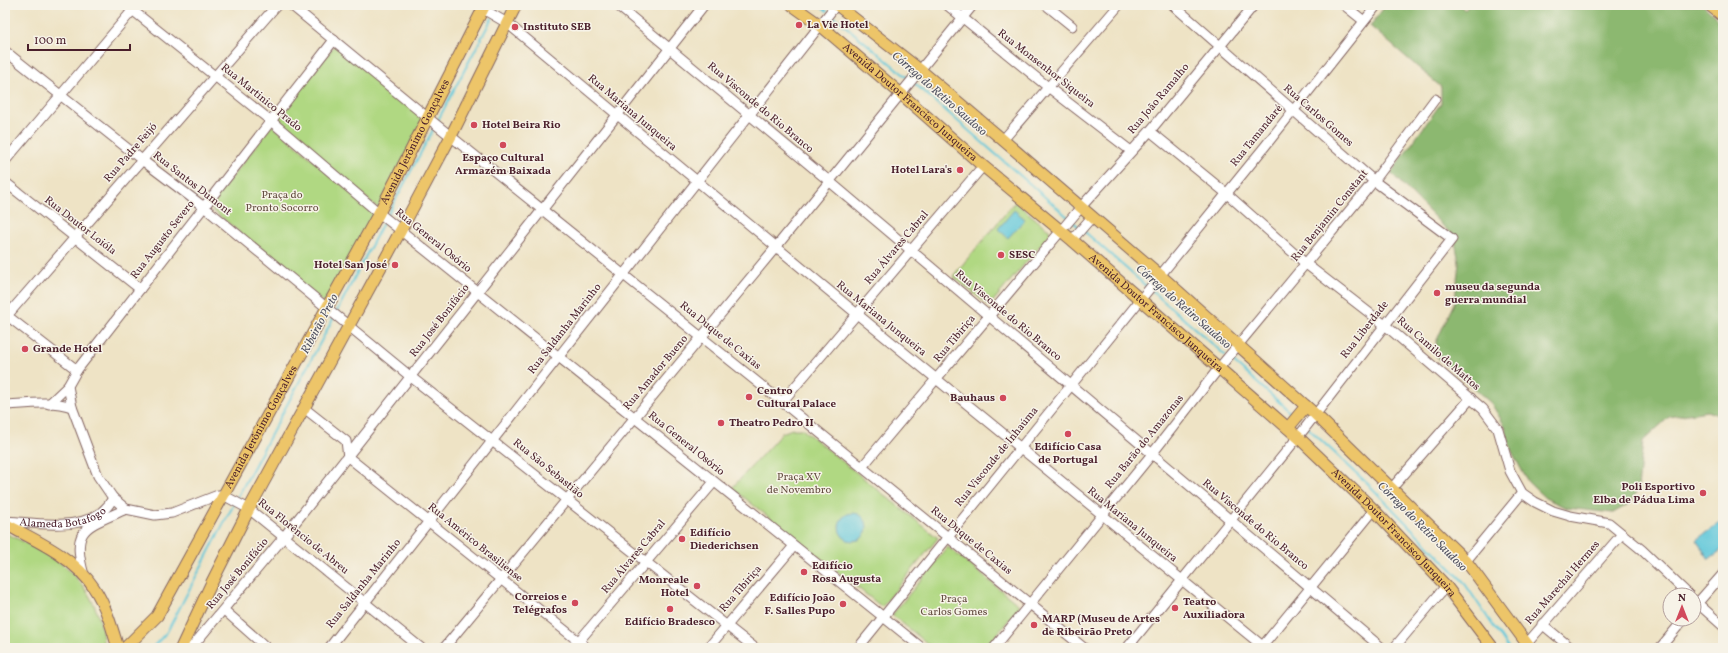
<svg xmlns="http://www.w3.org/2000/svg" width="1728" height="653" viewBox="0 0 1728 653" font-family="Vollkorn,serif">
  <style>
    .green { fill: #b0d882; stroke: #7d7c56 }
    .forest { fill: #8cb870; stroke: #6b6c4e }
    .water { fill: #5ec7da; stroke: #547382 }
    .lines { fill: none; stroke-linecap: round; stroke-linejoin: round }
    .stream { stroke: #5ec7da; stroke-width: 2 }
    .minor-casing { stroke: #836461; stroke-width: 11 }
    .major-casing { stroke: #836461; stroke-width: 13 }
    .minor { stroke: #fff; stroke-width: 9 }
    .major { stroke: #edc569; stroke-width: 11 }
    .poi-dot { fill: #d1495b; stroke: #f7f3e8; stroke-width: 1.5 }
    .labels { text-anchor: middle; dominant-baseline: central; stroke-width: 3; stroke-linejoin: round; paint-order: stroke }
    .poi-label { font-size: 11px; font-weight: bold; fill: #4a1f2b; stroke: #f7f3e8; text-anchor: start }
    .street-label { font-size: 11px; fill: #4a1f2b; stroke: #f7f3e8 }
    .park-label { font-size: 11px; fill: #644d41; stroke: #f7f3e8 }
    .water-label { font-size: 12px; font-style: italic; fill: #505160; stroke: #f7f3e8 }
  </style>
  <rect width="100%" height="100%" fill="#f7f3e8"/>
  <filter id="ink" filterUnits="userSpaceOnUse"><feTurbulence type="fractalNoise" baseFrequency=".025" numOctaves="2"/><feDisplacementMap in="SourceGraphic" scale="8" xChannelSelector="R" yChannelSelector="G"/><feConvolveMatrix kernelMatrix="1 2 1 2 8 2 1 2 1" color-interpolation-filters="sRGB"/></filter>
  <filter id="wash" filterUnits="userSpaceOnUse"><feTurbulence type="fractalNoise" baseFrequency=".012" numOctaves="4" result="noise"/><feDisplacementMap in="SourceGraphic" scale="16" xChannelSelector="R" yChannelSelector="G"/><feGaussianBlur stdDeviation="0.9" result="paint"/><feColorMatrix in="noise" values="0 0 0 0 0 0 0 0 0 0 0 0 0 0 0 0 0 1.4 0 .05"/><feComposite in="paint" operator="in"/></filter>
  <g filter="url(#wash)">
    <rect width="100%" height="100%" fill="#eee3c5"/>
    <g class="green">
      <path d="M335 45 424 118 378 208 276 121Z"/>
      <path d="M272 125 375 213 324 303 209 207Z"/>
      <path d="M1015 202 1049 230 1050 234 989 306 953 276Z"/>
      <path d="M792 429H802L938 538 882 607 732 488 782 433Z"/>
      <path d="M5 533C22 541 41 549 56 560 85 580 104 613 103 648H5Z"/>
      <path d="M948 547 1020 606 986 648H933L892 615Z"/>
    </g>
    <path class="forest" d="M1386 5H1459L1465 10 1469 5H1703L1723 24V417L1707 411 1669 417 1643 441 1638 488 1631 503 1613 513 1567 508 1545 498 1528 482 1511 450 1505 426 1491 403 1437 357 1436 342 1455 301 1459 262 1454 237 1391 173 1441 103V87L1370 26Z"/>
    <g class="water">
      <path d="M1014 210 1025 219 1008 238 998 229Z"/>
      <circle cx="853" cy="527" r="14"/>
      <path d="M1723 520V549L1709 559 1696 540Z"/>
    </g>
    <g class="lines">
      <g class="stream">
        <path d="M820 5 827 11"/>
        <path d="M495 12 499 5"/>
        <path d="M832 15 909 79"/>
        <path d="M914 83 1069 218"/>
        <path d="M437 122 492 18"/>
        <path d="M387 216 435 126"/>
        <path d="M1072 221 1079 227"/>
        <path d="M1084 231 1147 287"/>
        <path d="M1152 291 1225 355"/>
        <path d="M336 313 384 221"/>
        <path d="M1230 359 1295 416"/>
        <path d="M1308 428 1371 487 1463 581 1508 648"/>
        <path d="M236 500 334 317"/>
        <path d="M152 648 167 632 234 504"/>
      </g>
    </g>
  </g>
  <g filter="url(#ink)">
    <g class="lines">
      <defs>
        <g id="minor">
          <path d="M126 5 271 121 379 213 922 648"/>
          <path d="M291 5 428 118 782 402 1084 648"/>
          <path d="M617 5 829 181 1382 648"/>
          <path d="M947 5 1048 87 1131 151"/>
          <path d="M1046 5 1072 26"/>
          <path d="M1344 5 1364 21"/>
          <path d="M483 9 507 23 857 314 1265 648"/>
          <path d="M334 40 77 370 68 386 72 407 98 476 113 498 126 509 155 515 172 513 218 495H223L249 509 421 648"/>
          <path d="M5 51 142 160 204 207 411 377 755 648"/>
          <path d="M1150 131 1226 193 1306 264 1385 325 1483 409 1498 429 1510 471 1522 493 1535 502 1553 511 1570 516 1609 523 1642 550 1689 595"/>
          <path d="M1003 140 1119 5"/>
          <path d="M5 161 137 5"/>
          <path d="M5 182 140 289"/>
          <path d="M1072 240 1092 217"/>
          <path d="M5 314 77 370"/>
          <path d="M5 318 277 5"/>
          <path d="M782 402 983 166"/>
          <path d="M49 404 68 386"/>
          <path d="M5 405C26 404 52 400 72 407"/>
          <path d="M304 408 346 441 348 457"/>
          <path d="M348 457 587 648"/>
          <path d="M862 467 1081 207 1150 131 1254 5"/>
          <path d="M1392 488 1471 398"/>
          <path id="s1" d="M5 521C38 523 94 535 113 498"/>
          <path d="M1466 561 1522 493"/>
          <path d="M84 575C70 527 87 527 126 509"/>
          <path d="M1694 600 1723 626"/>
          <path d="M1694 607 1723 574"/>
          <path d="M224 610 267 648"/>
          <path d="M1542 624 1571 648"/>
          <path d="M191 648 283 538 704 5"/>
          <path d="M329 648 836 5"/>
          <path d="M444 648 776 247 973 5"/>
          <path d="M573 648 714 482"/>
          <path d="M708 648 794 546"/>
          <path d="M858 648 1266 145 1377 5"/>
          <path d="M994 648 1152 454 1219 368 1374 181 1435 99"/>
          <path d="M1127 648 1298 437 1452 239 1374 181 1173 5"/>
          <path d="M1261 648 1374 510"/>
          <path d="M1394 648 1446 586"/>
          <path d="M1523 648 1622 534"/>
          <path d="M1660 648 1684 619"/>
        </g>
        <g id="major">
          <path id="s2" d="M792 5 820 25 900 93 983 166 1072 240 1298 437 1374 510 1446 586 1493 648"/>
          <path d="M837 5 919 69 1003 140 1161 276 1315 414 1466 561 1530 648"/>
          <path d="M1709 5 1723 16"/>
          <path d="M1288 428 1306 406"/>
          <path d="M5 524C37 541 74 557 94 588 106 606 112 628 118 648"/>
          <path id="s3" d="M125 648 157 616 379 213 485 5"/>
          <path d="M181 648 212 582 249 509 401 230 451 136 516 5"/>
        </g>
      </defs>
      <use href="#minor" class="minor-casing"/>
      <use href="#major" class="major-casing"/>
      <use href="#minor" class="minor"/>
      <use href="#major" class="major"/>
    </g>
  </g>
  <g class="poi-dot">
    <circle cx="799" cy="25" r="4"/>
    <circle cx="515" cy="27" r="4"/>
    <circle cx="474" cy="125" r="4"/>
    <circle cx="503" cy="145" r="4"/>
    <circle cx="960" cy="170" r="4"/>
    <circle cx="1001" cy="255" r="4"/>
    <circle cx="395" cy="265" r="4"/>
    <circle cx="1437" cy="293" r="4"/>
    <circle cx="25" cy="349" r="4"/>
    <circle cx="749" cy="397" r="4"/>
    <circle cx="1003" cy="398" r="4"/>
    <circle cx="721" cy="423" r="4"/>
    <circle cx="1068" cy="434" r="4"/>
    <circle cx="1703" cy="493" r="4"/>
    <circle cx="682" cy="539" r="4"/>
    <circle cx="804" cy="572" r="4"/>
    <circle cx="697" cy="586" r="4"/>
    <circle cx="575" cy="603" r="4"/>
    <circle cx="843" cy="604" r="4"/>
    <circle cx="1175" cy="608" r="4"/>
    <circle cx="670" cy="609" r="4"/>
    <circle cx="1034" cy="625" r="4"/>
  </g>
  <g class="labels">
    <g class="poi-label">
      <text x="807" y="25">La Vie Hotel</text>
      <text x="523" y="27">Instituto SEB</text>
      <text x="482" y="125">Hotel Beira Rio</text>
      <text x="503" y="158" text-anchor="middle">Espaço Cultural<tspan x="503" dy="13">Armazém Baixada</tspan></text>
      <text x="952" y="170" text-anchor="end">Hotel Lara's</text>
      <text x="1009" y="255">SESC</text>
      <text x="387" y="265" text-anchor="end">Hotel San José</text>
      <text x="1445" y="287">museu da segunda<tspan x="1445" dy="13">guerra mundial</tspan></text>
      <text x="33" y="349">Grande Hotel</text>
      <text x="757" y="391">Centro<tspan x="757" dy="13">Cultural Palace</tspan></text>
      <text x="995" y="398" text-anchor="end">Bauhaus</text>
      <text x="729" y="423">Theatro Pedro II</text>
      <text x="1068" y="447" text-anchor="middle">Edifício Casa<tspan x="1068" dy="13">de Portugal</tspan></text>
      <text x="1695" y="487" text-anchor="end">Poli Esportivo<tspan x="1695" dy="13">Elba de Pádua Lima</tspan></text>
      <text x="690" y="533">Edifício<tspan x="690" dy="13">Diederichsen</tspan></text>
      <text x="812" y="566">Edifício<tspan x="812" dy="13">Rosa Augusta</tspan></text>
      <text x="689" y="580" text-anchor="end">Monreale<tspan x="689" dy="13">Hotel</tspan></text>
      <text x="567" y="597" text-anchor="end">Correios e<tspan x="567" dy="13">Telégrafos</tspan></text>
      <text x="835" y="598" text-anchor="end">Edifício João<tspan x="835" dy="13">F. Salles Pupo</tspan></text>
      <text x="1183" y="602">Teatro<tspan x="1183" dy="13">Auxiliadora</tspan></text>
      <text x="1042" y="619">MARP (Museu de Artes<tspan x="1042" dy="13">de Ribeirão Preto</tspan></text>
      <text x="670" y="622" text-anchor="middle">Edifício Bradesco</text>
    </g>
    <g class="street-label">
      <text transform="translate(1046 69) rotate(38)">Rua Monsenhor Siqueira</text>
      <text transform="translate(261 98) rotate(39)">Rua Martinico Prado</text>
      <text transform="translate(1159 99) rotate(-50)">Rua João Ramalho</text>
      <text stroke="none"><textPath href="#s2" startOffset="153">Avenida Doutor Francisco Junqueira</textPath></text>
      <text transform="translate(760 108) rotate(40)">Rua Visconde do Rio Branco</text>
      <text transform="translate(632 113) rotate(40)">Rua Mariana Junqueira</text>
      <text transform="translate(1318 116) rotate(41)">Rua Carlos Gomes</text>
      <text transform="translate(1257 136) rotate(-51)">Rua Tamandaré</text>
      <text stroke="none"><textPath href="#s3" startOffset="585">Avenida Jerônimo Gonçalves</textPath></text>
      <text transform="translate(131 153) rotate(-49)">Rua Padre Feijó</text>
      <text transform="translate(192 184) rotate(38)">Rua Santos Dumont</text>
      <text transform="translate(1330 216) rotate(-51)">Rua Benjamin Constant</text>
      <text transform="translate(80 226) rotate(38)">Rua Doutor Loióla</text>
      <text transform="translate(163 240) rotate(-52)">Rua Augusto Severo</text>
      <text transform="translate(433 241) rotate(39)">Rua General Osório</text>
      <text transform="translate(897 248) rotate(-50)">Rua Álvares Cabral</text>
      <text stroke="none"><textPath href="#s2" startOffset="477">Avenida Doutor Francisco Junqueira</textPath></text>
      <text transform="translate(1008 316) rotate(40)">Rua Visconde do Rio Branco</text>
      <text transform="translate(881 319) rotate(39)">Rua Mariana Junqueira</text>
      <text transform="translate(440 321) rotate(-52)">Rua José Bonifácio</text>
      <text transform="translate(565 329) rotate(-52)">Rua Saldanha Marinho</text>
      <text transform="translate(1365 330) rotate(-52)">Rua Liberdade</text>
      <text transform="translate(720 336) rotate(39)">Rua Duque de Caxias</text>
      <text transform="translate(955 339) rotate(-50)">Rua Tibiriça</text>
      <text transform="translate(1438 354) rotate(41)">Rua Camilo de Mattos</text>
      <text transform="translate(656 373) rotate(-50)">Rua Amador Bueno</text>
      <text stroke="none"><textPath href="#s3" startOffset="261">Avenida Jerônimo Gonçalves</textPath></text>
      <text transform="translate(1145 442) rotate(-51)">Rua Barão do Amazonas</text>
      <text transform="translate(686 444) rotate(39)">Rua General Osório</text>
      <text transform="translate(997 457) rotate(-51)">Rua Visconde de Inhaúma</text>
      <text transform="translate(548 469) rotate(39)">Rua São Sebastião</text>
      <text stroke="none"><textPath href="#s1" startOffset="59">Alameda Botafogo</textPath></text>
      <text transform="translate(1132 525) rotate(39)">Rua Mariana Junqueira</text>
      <text transform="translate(1255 525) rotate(40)">Rua Visconde do Rio Branco</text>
      <text stroke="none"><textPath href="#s2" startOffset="801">Avenida Doutor Francisco Junqueira</textPath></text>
      <text transform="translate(303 537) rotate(39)">Rua Florêncio de Abreu</text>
      <text transform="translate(971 541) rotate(39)">Rua Duque de Caxias</text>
      <text transform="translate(475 543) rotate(39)">Rua Américo Brasiliense</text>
      <text transform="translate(634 557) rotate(-50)">Rua Álvares Cabral</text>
      <text transform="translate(238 574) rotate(-50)">Rua José Bonifácio</text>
      <text transform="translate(1563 583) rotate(-49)">Rua Marechal Hermes</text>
      <text transform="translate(364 584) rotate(-51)">Rua Saldanha Marinho</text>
      <text transform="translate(741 589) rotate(-49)">Rua Tibiriça</text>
    </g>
    <g class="park-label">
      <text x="282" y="195">Praça do<tspan x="282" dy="13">Pronto Socorro</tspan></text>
      <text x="799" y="477">Praça XV<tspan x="799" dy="13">de Novembro</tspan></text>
      <text x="954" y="599">Praça<tspan x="954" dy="13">Carlos Gomes</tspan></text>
    </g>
    <g class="water-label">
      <text transform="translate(939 94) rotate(41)">Córrego do Retiro Saudoso</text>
      <text transform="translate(1183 307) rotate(41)">Córrego do Retiro Saudoso</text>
      <text transform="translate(320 324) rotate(-62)">Ribeirão Preto</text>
      <text transform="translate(1422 527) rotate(45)">Córrego do Retiro Saudoso</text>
    </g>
  </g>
  <rect width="1728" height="653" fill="none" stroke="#f7f3e8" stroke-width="20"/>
  <g transform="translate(1682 607)"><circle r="19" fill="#f7f3e8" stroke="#b29e9c"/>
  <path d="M0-3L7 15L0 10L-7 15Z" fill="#d1495b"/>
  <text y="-6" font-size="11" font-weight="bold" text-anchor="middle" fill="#4a1f2b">N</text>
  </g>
  <path d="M28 44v6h102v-6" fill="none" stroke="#4a1f2b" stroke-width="2"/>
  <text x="34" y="44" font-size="12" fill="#4a1f2b" stroke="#f7f3e8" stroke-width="3" paint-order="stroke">100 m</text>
</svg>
